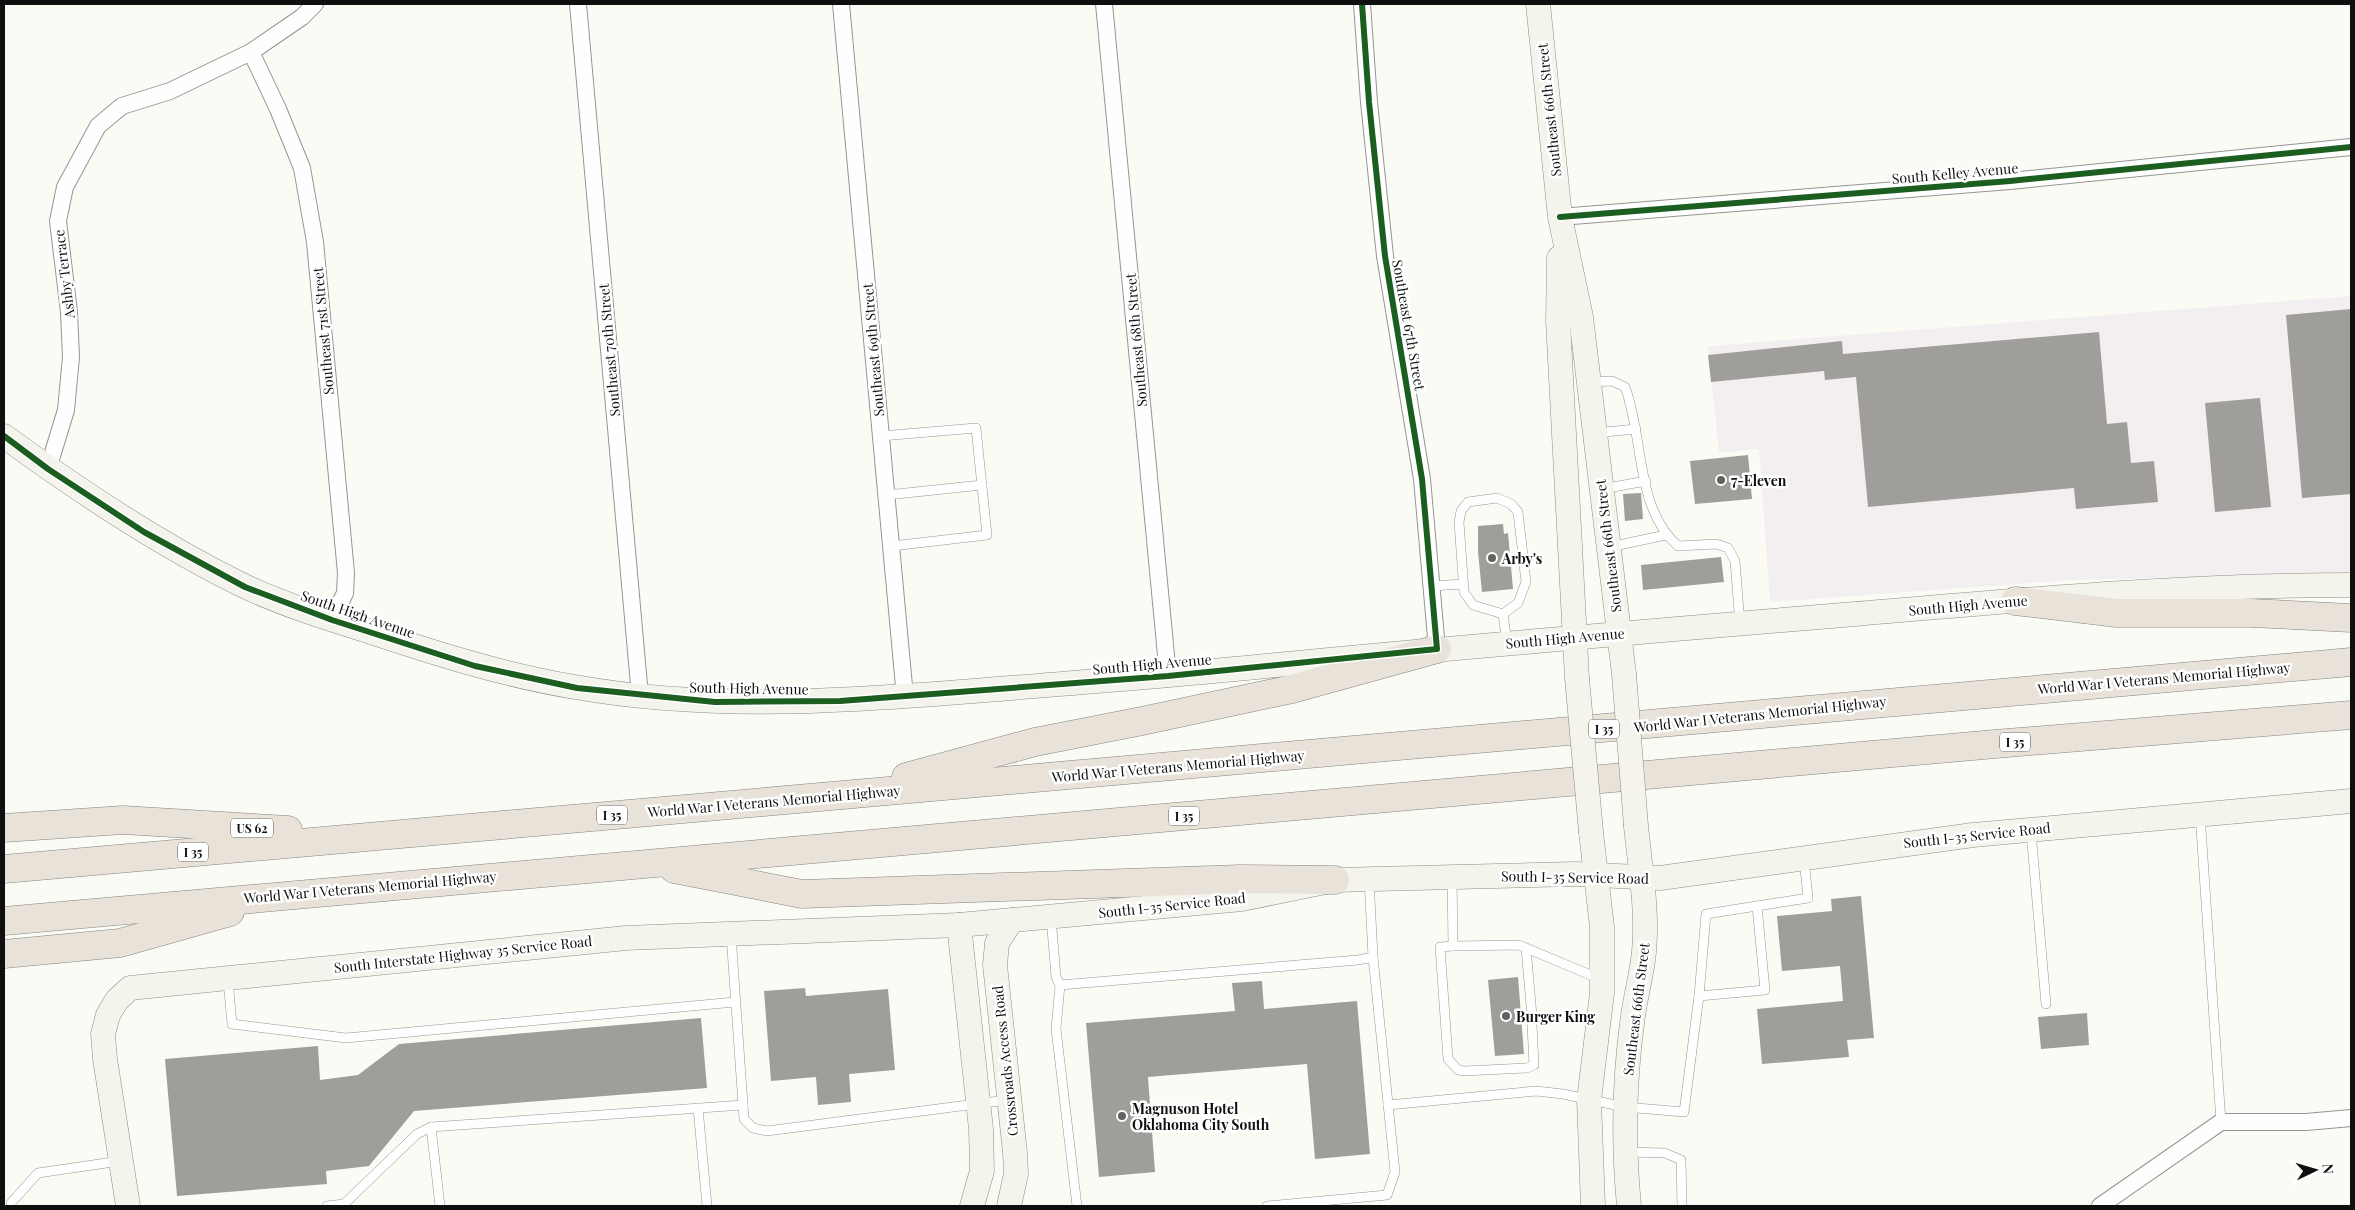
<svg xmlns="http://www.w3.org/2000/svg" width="2355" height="1210" viewBox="0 0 2355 1210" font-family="'Playfair Display',serif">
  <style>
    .industrial { fill: #f3eff1 }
    .building { fill: #9f9e9b }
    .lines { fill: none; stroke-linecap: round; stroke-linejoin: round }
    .lane-casing { stroke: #959593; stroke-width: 10 }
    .street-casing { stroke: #959593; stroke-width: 18 }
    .secondary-casing { stroke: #8c8c8a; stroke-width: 25 }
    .highway-casing { stroke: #838380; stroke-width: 29 }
    .lane { stroke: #fefefe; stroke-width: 9 }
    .street { stroke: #fefefe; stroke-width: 16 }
    .secondary { stroke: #f4f4ec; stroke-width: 24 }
    .highway { stroke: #e8e2d8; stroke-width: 28 }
    .secondary-bridge-casing { stroke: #8c8c8a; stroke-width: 25; stroke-linecap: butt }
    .secondary-bridge { stroke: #f4f4ec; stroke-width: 24 }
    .cycleway-casing { stroke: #fff; stroke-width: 9 }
    .cycleway { stroke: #1b5e20; stroke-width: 6 }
    .poi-dot { fill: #626260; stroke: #fff; stroke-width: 2 }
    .labels { text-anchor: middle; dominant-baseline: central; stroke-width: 5; stroke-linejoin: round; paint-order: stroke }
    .shield { fill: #fff; stroke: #575757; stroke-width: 1 }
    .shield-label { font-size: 12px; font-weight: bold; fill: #0f0f0f }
    .street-label { font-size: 14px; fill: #0f0f0f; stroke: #fff }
    .poi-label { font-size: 14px; font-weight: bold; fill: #0f0f0f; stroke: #fff; text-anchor: start }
  </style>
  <rect width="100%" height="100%" fill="#fbfbf6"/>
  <path class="industrial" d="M2351 296V573L2072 580 1770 602 1759 449 1719 453 1708 346Z"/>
  <g class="building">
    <path d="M2351 309V494L2302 498 2286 315Z"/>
    <path d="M2099 332 2107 424 2127 422 2131 463 2154 461 2158 502 2076 509 2074 488 1868 507 1856 377 1825 380 1824 371 1711 382 1708 355 1842 341 1843 354Z"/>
    <path d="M2260 398 2271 507 2215 512 2205 403Z"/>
    <path d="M1748 455 1752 499 1695 504 1690 461Z"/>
    <path d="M1641 493 1643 519 1625 521 1623 494Z"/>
    <path d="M1503 524 1504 534 1508 533 1513 589 1482 592 1478 552V526Z"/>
    <path d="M1721 557 1724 582 1643 590 1641 565Z"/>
    <path d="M1861 896 1874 1038 1847 1040 1849 1057 1762 1064 1757 1009 1843 1001 1840 966 1782 971 1777 916 1832 911 1831 899Z"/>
    <path d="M1518 977 1524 1054 1495 1056 1488 980Z"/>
    <path d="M1262 981 1264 1009 1357 1001 1370 1154 1315 1159 1307 1064 1148 1077 1155 1172 1099 1177 1086 1023 1235 1011 1232 983Z"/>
    <path d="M805 988 806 996 888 989 895 1070 849 1074 851 1102 818 1105 816 1077 771 1081 764 991Z"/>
    <path d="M2087 1013 2089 1045 2041 1049 2038 1017Z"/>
    <path d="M701 1018 707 1088 414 1111 369 1166 326 1171 327 1184 177 1196 165 1059 318 1046 320 1080 358 1075 399 1044Z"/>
  </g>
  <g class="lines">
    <defs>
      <g id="lane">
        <path d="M1589 382 1612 381 1625 387C1644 437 1635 509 1678 546L1716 544 1728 548 1735 561 1740 624"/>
        <path d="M1595 433 1636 429"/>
        <path d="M881 436 976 428 987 535 892 546"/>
        <path d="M1602 489 1646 481"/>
        <path d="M887 495 982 485"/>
        <path d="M1497 498 1511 504 1518 512 1526 582 1518 603 1503 614 1473 605 1464 592 1459 522 1461 511 1468 502Z"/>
        <path d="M1609 547 1666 535"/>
        <path d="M1431 586 1463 584"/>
        <path d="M1503 614 1507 643"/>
        <path d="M2200 814 2221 1122"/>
        <path d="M2031 832 2046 1004"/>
        <path d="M1452 877 1453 946 1519 945 1600 979"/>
        <path d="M1051 917 1056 977 1060 985 1358 960 1373 957 1369 879"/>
        <path d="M731 935 744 1119 753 1128 767 1131 1007 1100"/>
        <path d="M1453 946 1440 947 1448 1059 1458 1070 1464 1071 1527 1068 1534 1065 1532 1025"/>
        <path d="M1526 948 1532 1016"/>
        <path d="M228 980 232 1024 346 1038 735 1002"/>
        <path d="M1060 985 1056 1029 1077 1206"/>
        <path d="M1699 996 1765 990 1757 906"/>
        <path d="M1388 1105 1536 1091 1563 1094 1625 1107 1684 1112 1699 996 1706 914 1808 898 1804 859"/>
        <path d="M698 1108 707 1206"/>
        <path d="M431 1127 440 1206"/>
        <path d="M1628 1152 1665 1153 1681 1160 1682 1206"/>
        <path d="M11 1203 38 1173 120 1161"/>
        <path d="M327 1206 344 1204 417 1134 431 1127 743 1105"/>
        <path d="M1267 1206 1387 1195 1395 1172 1373 957"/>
      </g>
      <g id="street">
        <path d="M578 4 640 696"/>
        <path d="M841 4 905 697"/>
        <path d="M1104 4 1168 676"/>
        <path d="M1362 4 1369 102 1385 256 1422 479 1437 649"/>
        <path d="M251 52 278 109 302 168 315 242 346 573 345 593 332 620"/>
        <path d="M1560 217 2010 181 2351 147"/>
        <path d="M48 469 66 410 71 357 69 312 58 221 65 187 98 126 122 106 170 91 251 52 302 17 315 4"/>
        <path d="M2100 1206 2221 1122H2306L2351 1118"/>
      </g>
      <g id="secondary">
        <path d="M1538 4 1560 217 1581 317 1624 674"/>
        <path d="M1559 258 1558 321 1577 678"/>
        <path d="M4 436C79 491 157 543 240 584 279 603 323 617 365 630 434 653 503 675 575 687 711 711 850 701 986 690 1083 682 1179 675 1276 665 1469 646 1662 630 1855 614 2020 600 2185 585 2351 585"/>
        <path d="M1591 832 1602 927V993L1589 1100 1593 1206"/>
        <path d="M959 925 981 1129 982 1171 972 1206"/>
        <path d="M128 1206 105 1059 103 1034 108 1015 117 1000 130 988 626 938 959 925 1242 899 1335 880 1575 874 1660 878 1973 835 2351 801"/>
        <path d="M1009 1206 1016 1174 1015 1153 995 965 997 943 1012 920"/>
        <path d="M1629 1206C1623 1143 1624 1079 1633 1016 1636 994 1642 973 1644 952 1648 910 1640 867 1636 826"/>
      </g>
      <g id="highway">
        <path d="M2015 601 2117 613H2251L2351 618"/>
        <path d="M906 777 1035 742 1142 721 1292 689 1437 649"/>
        <path d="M4 828 123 820 288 830"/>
        <path d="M4 869 2351 662"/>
        <path d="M674 869 802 894 1240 879 1335 880"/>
        <path d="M4 921 1995 744 2351 715"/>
        <path d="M4 954 120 943 230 912"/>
      </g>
    </defs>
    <use href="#lane" class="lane-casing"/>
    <use href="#street" class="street-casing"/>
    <use href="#secondary" class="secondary-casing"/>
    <use href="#highway" class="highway-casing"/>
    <use href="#lane" class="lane"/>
    <use href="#street" class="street"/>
    <use href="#secondary" class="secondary"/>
    <use href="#highway" class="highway"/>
    <defs>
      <g id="secondary-bridge">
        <path d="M1624 674 1636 826"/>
        <path d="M1577 678 1591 832"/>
      </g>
    </defs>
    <use href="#secondary-bridge" class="secondary-bridge-casing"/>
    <use href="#secondary-bridge" class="secondary-bridge"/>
    <defs>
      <g id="cycleway">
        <path d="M1560 217 2010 181 2351 147"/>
        <path d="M4 436 48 469 144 532 245 587 332 620 475 666 577 688 715 702 840 701 1168 676 1437 649 1422 479 1385 256 1369 102 1362 4"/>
      </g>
    </defs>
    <use href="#cycleway" class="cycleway-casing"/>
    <use href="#cycleway" class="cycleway"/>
  </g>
  <g class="poi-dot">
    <circle cx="1721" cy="480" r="5"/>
    <circle cx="1492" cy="558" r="5"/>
    <circle cx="1506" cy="1016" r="5"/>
    <circle cx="1122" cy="1116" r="5"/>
  </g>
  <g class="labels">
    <g class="shield">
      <rect x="1589" y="719.5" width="30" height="19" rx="4"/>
      <rect x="2000" y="732.5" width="30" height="19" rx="4"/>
      <rect x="597" y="805.5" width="30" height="19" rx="4"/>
      <rect x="1169" y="806.5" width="30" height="19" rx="4"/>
      <rect x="231" y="818.5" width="42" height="19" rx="4"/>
      <rect x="178" y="842.5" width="30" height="19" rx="4"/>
    </g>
    <g class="shield-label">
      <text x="1604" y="729">I 35</text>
      <text x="2015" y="742">I 35</text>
      <text x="612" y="815">I 35</text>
      <text x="1184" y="816">I 35</text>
      <text x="252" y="828">US 62</text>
      <text x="193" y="852">I 35</text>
    </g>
    <g class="street-label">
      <text transform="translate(1549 110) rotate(-96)">Southeast 66th Street</text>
      <text transform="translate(1955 173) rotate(-5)">South Kelley Avenue</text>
      <text transform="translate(64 274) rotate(-97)">Ashby Terrace</text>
      <text transform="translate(1409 325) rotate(80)">Southeast 67th Street</text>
      <text transform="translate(323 331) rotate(-95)">Southeast 71st Street</text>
      <text transform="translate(1136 340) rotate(-95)">Southeast 68th Street</text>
      <text transform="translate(609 350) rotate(-95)">Southeast 70th Street</text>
      <text transform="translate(873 350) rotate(-95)">Southeast 69th Street</text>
      <text transform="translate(1608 546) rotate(-97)">Southeast 66th Street</text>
      <text transform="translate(1968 605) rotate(-5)">South High Avenue</text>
      <text transform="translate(358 614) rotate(19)">South High Avenue</text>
      <text transform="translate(1565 638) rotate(-5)">South High Avenue</text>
      <text transform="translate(1152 664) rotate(-5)">South High Avenue</text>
      <text transform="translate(2164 678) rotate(-5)">World War I Veterans Memorial Highway</text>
      <text transform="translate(749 688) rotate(1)">South High Avenue</text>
      <text transform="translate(1760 714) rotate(-6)">World War I Veterans Memorial Highway</text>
      <text transform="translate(1178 766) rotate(-5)">World War I Veterans Memorial Highway</text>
      <text transform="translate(774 801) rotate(-5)">World War I Veterans Memorial Highway</text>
      <text transform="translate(1977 835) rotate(-6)">South I-35 Service Road</text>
      <text transform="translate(1575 877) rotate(1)">South I-35 Service Road</text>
      <text transform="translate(370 887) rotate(-5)">World War I Veterans Memorial Highway</text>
      <text transform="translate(1172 905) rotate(-6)">South I-35 Service Road</text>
      <text transform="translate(463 954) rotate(-6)">South Interstate Highway 35 Service Road</text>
      <text transform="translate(1636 1009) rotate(-83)">Southeast 66th Street</text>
      <text transform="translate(1005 1061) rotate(-96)">Crossroads Access Road</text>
    </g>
    <g class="poi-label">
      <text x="1731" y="480">7-Eleven</text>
      <text x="1502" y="558">Arby's</text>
      <text x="1516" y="1016">Burger King</text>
      <text x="1132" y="1108">Magnuson Hotel<tspan x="1132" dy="16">Oklahoma City South</tspan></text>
    </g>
  </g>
  <rect width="2355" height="1210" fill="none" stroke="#0f0f0f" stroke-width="10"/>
  <g transform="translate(2315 1170) rotate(85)" stroke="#ffffff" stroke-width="4" paint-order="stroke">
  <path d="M0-4L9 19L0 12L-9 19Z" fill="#0f0f0f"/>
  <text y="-8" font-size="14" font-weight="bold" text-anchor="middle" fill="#0f0f0f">N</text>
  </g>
</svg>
